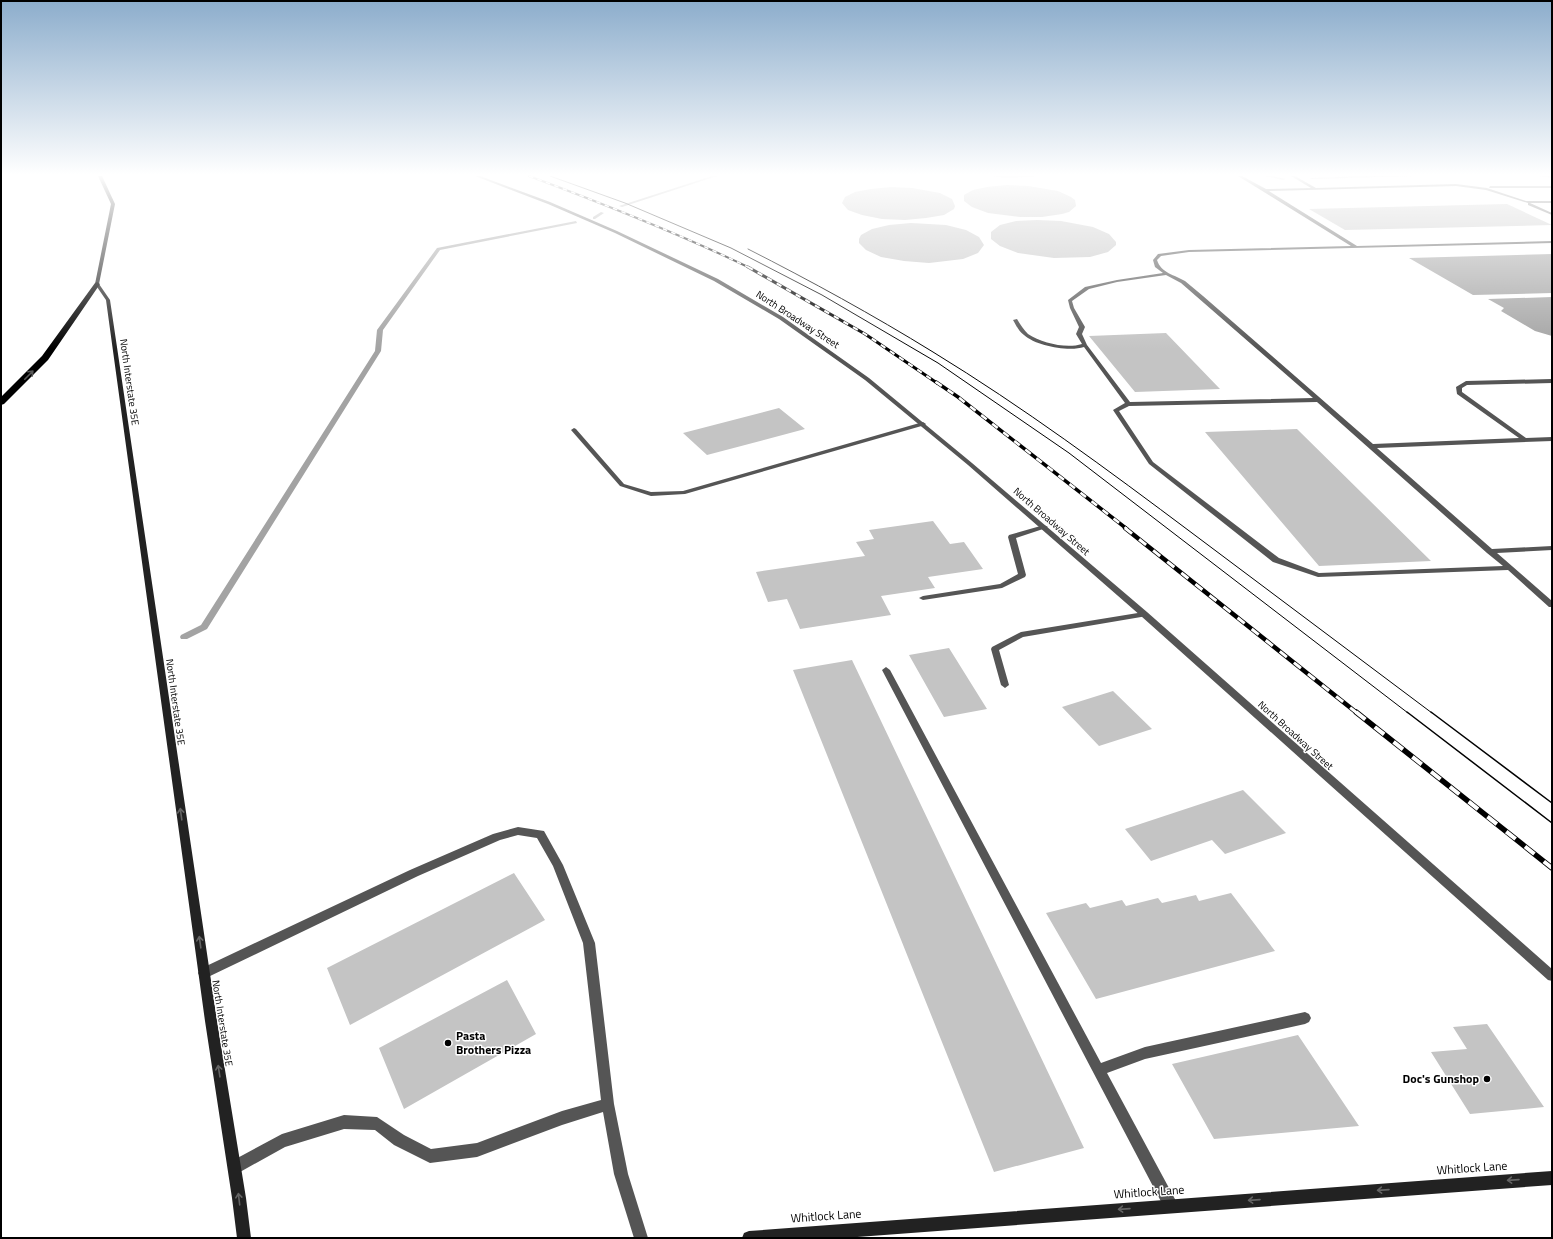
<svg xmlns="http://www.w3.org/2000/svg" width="1553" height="1239" font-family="'Titillium Web',sans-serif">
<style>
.water{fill:#a3a3a3}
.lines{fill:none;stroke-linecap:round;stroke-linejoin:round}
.stream{fill:#a3a3a3;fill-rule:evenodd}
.building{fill:#c4c4c4}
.service{fill:#555;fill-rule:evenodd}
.tertiary{fill:#555;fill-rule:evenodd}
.secondary{fill:#222;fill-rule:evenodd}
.motorway{fill:#000;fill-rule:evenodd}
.tram-far1{stroke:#000;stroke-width:1}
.tram{stroke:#000;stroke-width:1.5}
.rail-far4-casing{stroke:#000;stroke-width:2}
.rail-far3-casing{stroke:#000;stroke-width:3}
.rail-far2-casing{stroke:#000;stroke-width:3.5}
.rail-far1-casing{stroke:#000;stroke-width:4.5}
.rail-casing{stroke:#000;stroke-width:5.5}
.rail-far4{stroke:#fff;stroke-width:1.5;stroke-dasharray:4.5;stroke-linecap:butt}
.rail-far3{stroke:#fff;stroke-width:2;stroke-dasharray:5.5;stroke-linecap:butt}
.rail-far2{stroke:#fff;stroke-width:2.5;stroke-dasharray:7;stroke-linecap:butt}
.rail-far1{stroke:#fff;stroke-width:3;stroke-dasharray:9;stroke-linecap:butt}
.rail{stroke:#fff;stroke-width:4;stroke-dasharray:12;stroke-linecap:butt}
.oneway{stroke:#595959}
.oneway2{stroke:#646464}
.poi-dot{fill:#000;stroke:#fff;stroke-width:1.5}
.labels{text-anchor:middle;stroke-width:3;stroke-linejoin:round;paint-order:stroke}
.street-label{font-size:10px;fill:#000;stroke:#fff}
.near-poi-label{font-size:12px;font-weight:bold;fill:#000;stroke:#fff;text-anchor:start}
.near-street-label{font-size:12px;fill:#000;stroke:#fff}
</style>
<rect width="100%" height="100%" fill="#fff"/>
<path class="water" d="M1552,254V293L1473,295L1409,258Z
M1552,297V336L1535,331L1501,311L1504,308L1488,299Z"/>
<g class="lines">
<path class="stream" d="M712,176H717L622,207L619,206Z
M1265,176H1272L1285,179L1283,180Z
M1363,176H1415L1312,179L1310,178Z
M1539,176H1552V178Z
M601,212L604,213L595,219H593V217Z
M576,221L577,223L440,250L383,330L381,351L207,629L187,639H181L180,637L181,635L201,625L375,351L377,330L437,248Z"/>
</g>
<path class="building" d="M993,176H1034V177L1004,178Z
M1007,185L1028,186L1058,191L1071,197L1075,200L1076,206L1069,212L1062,214L1042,217H1020L988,213L972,207L964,201V195L973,190L987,187Z
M891,187L912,188L940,193L952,199L955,206L954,209L944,215L926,218L905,220L882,219L862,215L848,210L842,203L845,197L855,192L871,189Z
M1507,204L1552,225L1345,230L1309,209Z
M1037,220L1061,221L1093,227L1109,234L1116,242V245L1108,252L1090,257L1054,258L1018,253L1000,246L991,239V232L1000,225L1016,221Z
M911,223L946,225L966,230L979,237L984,245L978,253L963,259L929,263L904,261L881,257L866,250L859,243V239L861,235L872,229L889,225Z
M1166,333L1220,389L1135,392L1089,336Z
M779,408L805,429L707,455L683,433Z
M1297,429L1431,561L1319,566L1205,432Z
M933,521L950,544L964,542L983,569L928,577L935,588L881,596L891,615L800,629L787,599L768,602L756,572L865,556L856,542L874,539L869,530Z
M949,648L987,709L944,717L909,655Z
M852,660L1084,1148L994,1172L793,670Z
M1113,691L1152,729L1099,746L1062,707Z
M1243,790L1286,833L1225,854L1212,840L1151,861L1125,829Z
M514,873L545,920L350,1025L327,968Z
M1231,893L1275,951L1096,999L1046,913L1086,903L1090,908L1122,900L1126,906L1158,898L1162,903L1196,895L1199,901Z
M507,980L536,1034L404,1109L379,1048Z
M1487,1024L1544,1107L1470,1114L1431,1052L1467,1049L1453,1027Z
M1298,1035L1359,1126L1214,1139L1172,1064Z"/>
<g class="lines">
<path class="service" d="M1238,176H1242L1266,189L1311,188L1291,176H1295L1316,188L1456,184L1487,188L1526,201H1552V203H1530L1552,213V215L1528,205V203L1486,190L1456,186L1269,191L1357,246L1552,241V243L1189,252L1161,256L1157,260C1161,273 1175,275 1185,281C1191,286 1197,291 1203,296L1373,444L1519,438L1457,394L1456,387L1466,381L1552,379V383L1467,385L1462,388V392L1526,438L1552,437V441L1377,448L1492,549L1552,546V550L1497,553L1552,601V607H1549L1508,570L1318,577L1273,562L1149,464L1113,410L1125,403L1084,347C1069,352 1036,346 1024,335C1019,332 1016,325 1013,320L1017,319C1020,324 1024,330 1028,334C1042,343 1066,349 1082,344L1076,334L1079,327L1070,308L1068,300L1085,287L1117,280L1163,273L1155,267L1153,260L1158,254L1189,250L1351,246ZM1166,275L1181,283L1313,398L1130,402L1087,345L1082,334L1085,327L1074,308L1072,301L1089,289L1117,282ZM1317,402L1487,553L1503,566L1319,573L1279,558L1153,462L1119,411L1129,406Z
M1490,186H1552V188H1489Z
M923,422L926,424L925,425L685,494L651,496L620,486L571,430L574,428L576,429L624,484L651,492L683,491Z
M1044,525L1048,527L1046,528L1016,538L1026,575L1025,577L1002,588L923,600L919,598L923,596L1000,584L1018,574L1008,537L1009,535Z
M1144,612L1148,614L1147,616L1023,637L999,650L1009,685L1005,688L1001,685L991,649L992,647L1021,632Z
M886,667L890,670L1101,1063L1145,1047L1305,1012L1309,1014L1311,1018L1309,1022L1305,1024L1145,1059L1107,1073L1176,1201L1178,1206L1176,1211L1171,1213L1166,1211L882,670Z
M518,827L544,831L563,865L595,943L614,1104L628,1174L648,1238H634L614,1174L603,1112L562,1125L477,1157L430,1163L394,1145L375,1130L344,1129L285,1147L240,1172L235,1174L230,1172L228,1167L230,1162L282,1134L344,1115L377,1117L404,1135L431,1149L477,1143L562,1111L601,1100L583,943L553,866L537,838L518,835L500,840L418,876L208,977L204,978L200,977L198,973L200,969L410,870L493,834Z"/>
<path class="tertiary" d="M475,176H480L550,202L617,231L718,279L783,317L869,378L972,463L1147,612L1552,969V981L1548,980L1141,616L968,465L865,380L779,319L714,281L615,233L548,204Z"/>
<path class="secondary" d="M98,176H102L115,204L99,284L110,300L217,1021L246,1198L251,1238H237L232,1198L205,1021L106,300L95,284L111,204Z
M1552,1171V1185L844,1238H742L744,1233L749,1231Z"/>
<path class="motorway" d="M97,282L100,284L48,360L4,404L1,405V397L42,356L95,283Z"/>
<path class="tram-far1" d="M550,176L625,203L731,248L822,295L938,363L1069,453L1408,713
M748,249C811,281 873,315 933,352C1023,407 1108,470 1192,533C1272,593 1352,653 1432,713"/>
<path class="tram" d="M1407,712L1552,823
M1431,712L1552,803"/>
<g class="rail-far4-casing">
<path id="rail-far4" d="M529,176C604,204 678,233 750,268"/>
</g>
<g class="rail-far3-casing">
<path id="rail-far3" d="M748,267L865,334L937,383"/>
</g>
<g class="rail-far2-casing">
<path id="rail-far2" d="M936,382L958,397L1127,529"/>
</g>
<g class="rail-far1-casing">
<path id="rail-far1" d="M1125,528L1357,713"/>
</g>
<g class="rail-casing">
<path id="rail" d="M1356,712L1552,868"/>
</g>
<use href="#rail-far4" class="rail-far4"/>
<use href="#rail-far3" class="rail-far3"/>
<use href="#rail-far2" class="rail-far2"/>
<use href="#rail-far1" class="rail-far1"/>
<use href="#rail" class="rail"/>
</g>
<defs><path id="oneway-shaft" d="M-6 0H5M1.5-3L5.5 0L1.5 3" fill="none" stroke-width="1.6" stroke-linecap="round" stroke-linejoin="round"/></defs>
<use class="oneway" href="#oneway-shaft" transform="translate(29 375) rotate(-45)"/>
<g class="oneway2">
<use href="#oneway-shaft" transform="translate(181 814) rotate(-98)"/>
<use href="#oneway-shaft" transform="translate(200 942) rotate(-98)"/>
<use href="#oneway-shaft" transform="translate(219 1071) rotate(-99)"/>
<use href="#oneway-shaft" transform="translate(1513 1180) rotate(176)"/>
<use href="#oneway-shaft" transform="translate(1383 1190) rotate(176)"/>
<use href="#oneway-shaft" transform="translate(239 1199) rotate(-97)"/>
<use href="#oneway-shaft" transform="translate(1254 1200) rotate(176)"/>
<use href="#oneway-shaft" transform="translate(1124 1209) rotate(176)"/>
</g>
<linearGradient id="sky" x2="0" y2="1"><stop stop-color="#8cadcc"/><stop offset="0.5" stop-color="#fff"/><stop offset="1" stop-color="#fff" stop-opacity="0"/></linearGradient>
<rect width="1553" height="349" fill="url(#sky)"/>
<g class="poi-dot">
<circle cx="448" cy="1043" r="4"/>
<circle cx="1487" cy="1079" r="4"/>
</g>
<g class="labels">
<g class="street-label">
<text transform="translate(798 319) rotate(33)" y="4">North Broadway Street</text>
<text transform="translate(130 382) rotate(82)" y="4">North Interstate 35E</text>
<text transform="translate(1052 521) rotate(41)" y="4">North Broadway Street</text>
<text transform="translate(176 702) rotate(82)" y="4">North Interstate 35E</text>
<text transform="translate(1296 735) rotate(42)" y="4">North Broadway Street</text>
<text transform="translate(223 1023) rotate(81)" y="4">North Interstate 35E</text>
</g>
<g class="near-poi-label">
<text x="456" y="1040">Pasta<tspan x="456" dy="14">Brothers Pizza</tspan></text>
<text x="1479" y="1083" text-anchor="end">Doc's Gunshop</text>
</g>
<g class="near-street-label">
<text transform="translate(1472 1168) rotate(-4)" y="4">Whitlock Lane</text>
<text transform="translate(1149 1192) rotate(-4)" y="4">Whitlock Lane</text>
<text transform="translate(826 1216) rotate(-4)" y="4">Whitlock Lane</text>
</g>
</g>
<rect width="1553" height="1239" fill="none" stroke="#000000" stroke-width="4"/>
</svg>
